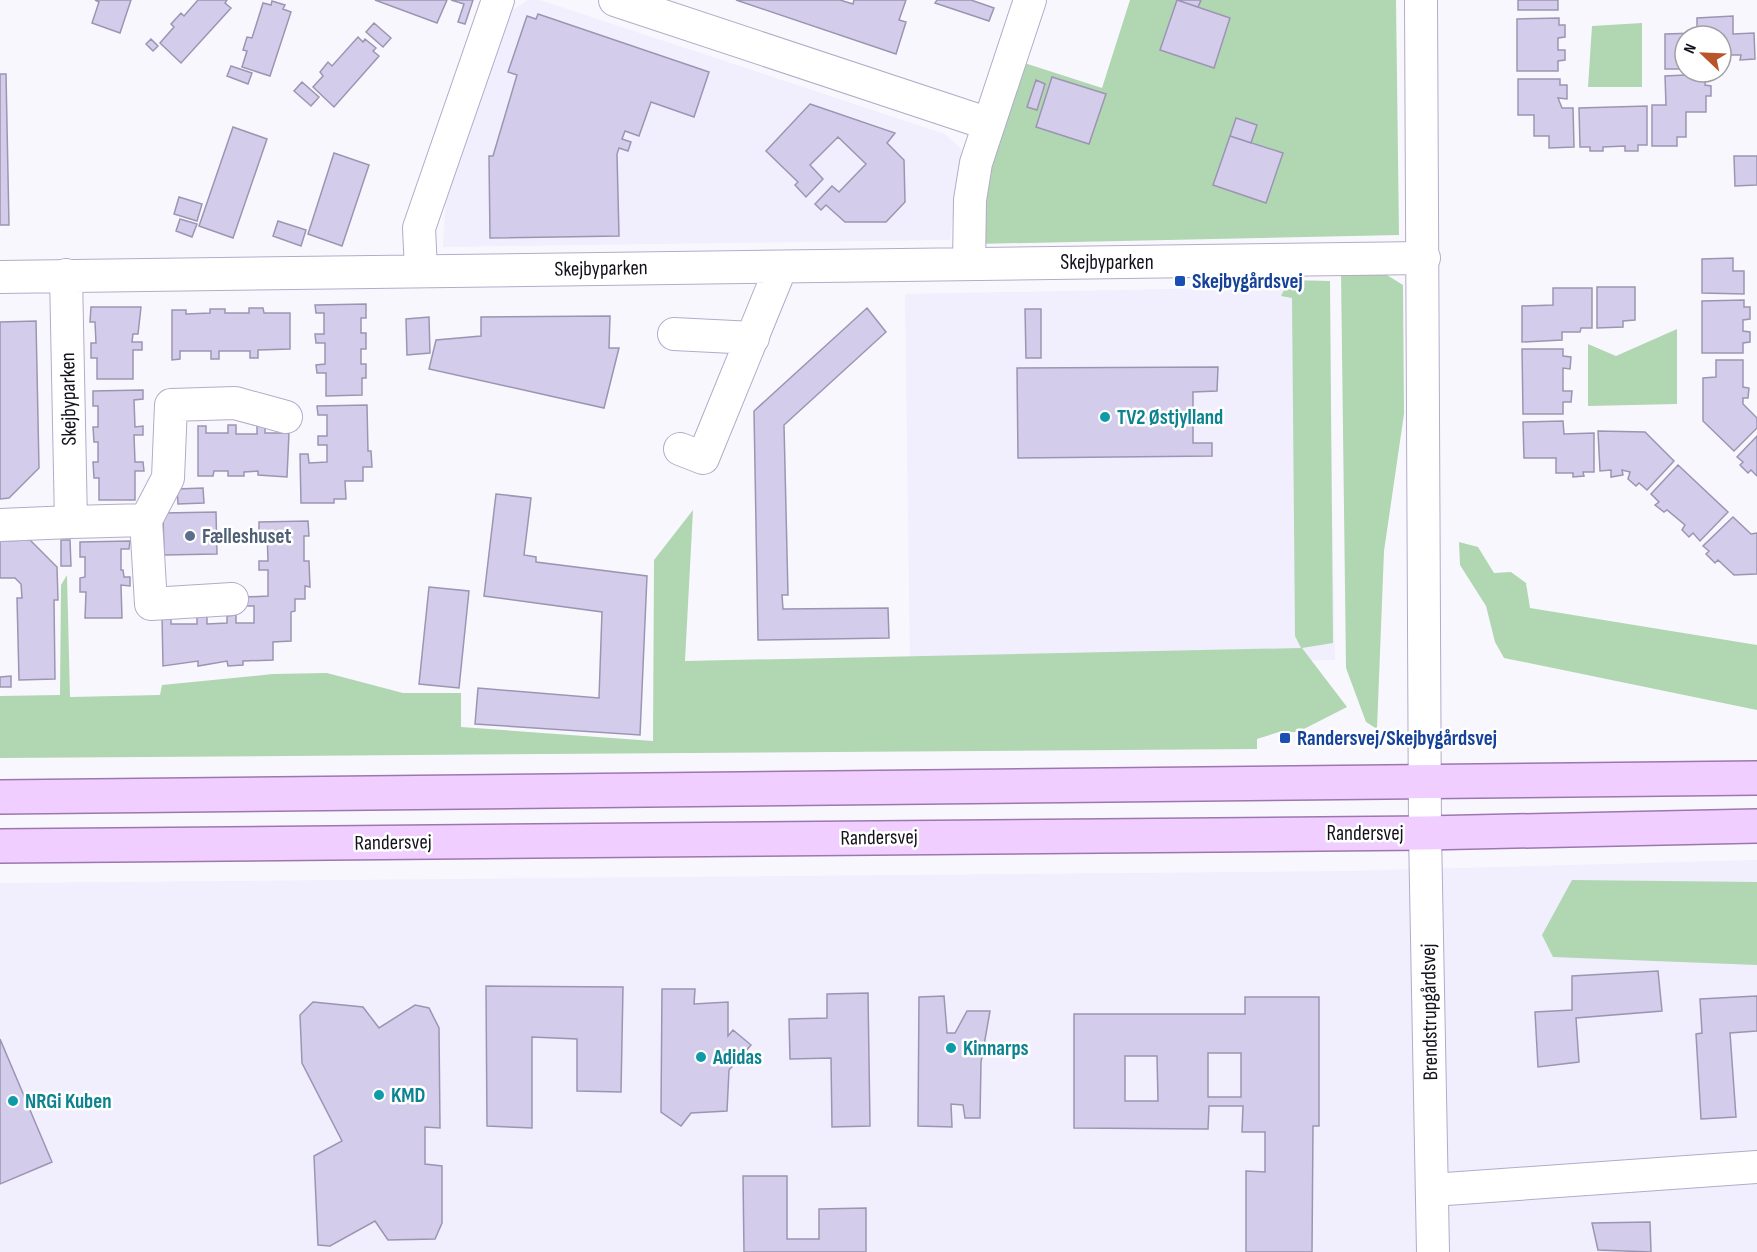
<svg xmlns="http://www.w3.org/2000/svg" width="1757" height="1252" font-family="'Sofia Sans Condensed',sans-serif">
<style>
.built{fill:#f1eefe}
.green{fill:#b1d6b2}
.building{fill:#d4cceb;stroke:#9c95b2;stroke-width:1.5;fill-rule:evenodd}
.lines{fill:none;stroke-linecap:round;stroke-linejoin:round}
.minor-casing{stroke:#b3abc9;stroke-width:34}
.major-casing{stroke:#9c77af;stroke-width:36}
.minor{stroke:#fff;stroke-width:32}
.major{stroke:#f0ceff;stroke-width:33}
.transit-dot{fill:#1a4fb4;stroke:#fff;stroke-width:2}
.culture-dot{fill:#0f9aa8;stroke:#fff;stroke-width:2}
.service-dot{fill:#5c6f8a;stroke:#fff;stroke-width:2}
.labels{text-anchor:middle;stroke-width:5;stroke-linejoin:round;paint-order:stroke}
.street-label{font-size:21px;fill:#14111b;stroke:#fff}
.transit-label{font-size:21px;font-weight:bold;fill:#164399;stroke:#fff;text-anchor:start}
.culture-label{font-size:21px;font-weight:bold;fill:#0d838f;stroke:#fff;text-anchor:start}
.service-label{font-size:21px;font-weight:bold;fill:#4e5e75;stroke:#fff;text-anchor:start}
</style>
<rect width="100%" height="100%" fill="#f9f7fe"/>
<path class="built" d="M528,0H540L945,134L962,150L950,240L443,247L446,194L508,13Z
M1328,286L1335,660L910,667L905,294Z
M1757,860V1252H0V883L1349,871Z"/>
<path class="green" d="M1130,0H1396L1399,235L976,244V205L1015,60L1102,88Z
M1642,23V87H1588L1592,26Z
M1341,272H1382L1403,285L1404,414L1384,551L1377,729L1366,722L1346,668Z
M1289,280L1330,281L1333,643L1302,648L1347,707L1298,732H1279L1257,739V749L0,758V696L60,695L61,585L67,575L70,697L160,695L162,685L273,674L327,673L403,693H461V727L653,741L654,560L693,510L685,661L1301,648L1295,636L1292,298L1281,296Z
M1677,329V404L1588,406V344L1616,356Z
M1459,542L1478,547L1494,573L1511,572L1526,583L1530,608L1757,645V710L1504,658L1495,642L1486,606L1460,565Z
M1572,880L1757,882V965L1553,957L1542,935Z"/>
<path class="building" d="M131,0L120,33L92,23L99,2L95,0Z
M198,0H227L225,3L231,8L181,63L160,43L174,27L171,24L181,13L184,16Z
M375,0H447L437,23Z
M451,0H473L465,24L458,22L464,4Z
M736,0H840L853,4L854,0H906L899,20L906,22L896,54Z
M937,0H971L994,8L989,21L935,3Z
M1177,0L1230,18L1214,68L1160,50Z
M1177,0H1201L1198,7Z
M1518,0H1558V10H1518Z
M272,1L285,5L283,9L291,12L270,76L242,67L247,51L243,50L247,37L252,38L263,3L271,5Z
M538,14L709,72L694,117L651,102L639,136L625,131L622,139L631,142L628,151L619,148L617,154L619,236L490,238L489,156H493L517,75L508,72L527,16L536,19Z
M1733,16V34L1754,33L1755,59L1740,60L1741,55H1726V60H1721V36H1685V69H1665V34L1697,33V18Z
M1559,18V25H1565V37L1558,38V50H1565V60L1558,61V71H1517V19Z
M374,23L391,38L383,47L366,32Z
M358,37L363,42L365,39L376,48L373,51L379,56L334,107L313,87L323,76L320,72L328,62L332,66Z
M151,39L158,46L153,51L146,44Z
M231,66L252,73L248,84L227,76Z
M0,74H6L9,225H0Z
M1706,74L1705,85L1711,86V96H1706V112H1686V137H1677V146H1652V105H1666L1665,76Z
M1052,77L1106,94L1089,144L1036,127Z
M1518,79H1560V85H1567V99L1558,98L1562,108H1573L1574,147L1549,148V136H1534V115H1518Z
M1036,80L1045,84L1037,110L1027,107Z
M302,82L319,97L311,106L294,91Z
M810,104L895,133L887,143L904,160L905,202L886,222H845L826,205L821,210L815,204L832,186L839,192L866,164L838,137L810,165L823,179L806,197L795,185L798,182L766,151Z
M1647,106V145H1638V151H1625V146L1603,147V151H1590V147H1580L1579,108Z
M1236,118L1257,125L1251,143L1230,136Z
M233,127L267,139L233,238L199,226Z
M1230,136L1283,153L1266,203L1213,185Z
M334,153L369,165L342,246L308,234Z
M1734,156H1757V185L1735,186Z
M179,197L202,204L197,221L174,214Z
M180,219L197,224L192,237L176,231Z
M278,221L306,230L301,246L273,236Z
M1733,258V271H1744V294L1702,293V259Z
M1597,287H1635V320L1623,321V327L1597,328Z
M1553,288H1592V328H1581L1580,332H1562V340L1522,342V306L1553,305Z
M1744,300V307H1750V319L1743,320V331L1750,332V342L1743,343V353H1702V301Z
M366,304V318H361V333H366V349H361V364H366V378H362V395L326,396V373H317L316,365L325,364V343H316L315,334H324V313H316L315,305Z
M91,307H141L138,334H133L132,342H142V350H133V379H97V358H91V343H96L95,322H90Z
M249,308H263L264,313H290V349L258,350V358H250V351H219V359H211V351H180V359L172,360V310H186V314L210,313V309H225V313H249Z
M867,308L886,332L784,425L788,595H782L783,609L888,608L889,638L758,640L754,411Z
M1025,309H1041V358H1026Z
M610,316L609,348H619L604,408L429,369L436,340L481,336V317Z
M429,317L430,353L407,355L406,319Z
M36,321L39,468L9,498L0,499V322Z
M1522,349H1563V356L1571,357L1570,369L1563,368V391H1572L1571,402H1563V414H1523Z
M1716,360H1743V387L1749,388L1748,398H1743V404L1757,418V428L1734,451L1703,421V378L1716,377Z
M1218,367L1217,391L1193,392V443H1212V456L1018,458L1017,368Z
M143,390V399L134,400L135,427L143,426V435H134L135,462H143L144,471H135V500H99V478H94L93,462H98V442H94L93,427H98V406H93V391Z
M367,405L368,451H371L372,467H363V481H345L346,499H334V503H301L300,454H308L309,463L327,462V445H318V436H327V415H318L317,406Z
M1563,421L1564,434L1594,433V472H1583L1584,476L1573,477V473H1556V458H1524L1523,422Z
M228,425H236V434H257V426H265V433H289L287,477L258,475V471L244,472V476H228V471H214L213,476H198V426H206V433H228Z
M1598,431L1645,432L1674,461L1647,490L1639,483L1636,486L1628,479L1630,472L1622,470L1623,475L1611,477V470L1600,471Z
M1757,436V476L1751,470L1748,473L1740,465L1743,462L1737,457Z
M1678,465L1728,512L1700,541L1693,533L1689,537L1682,530L1685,525L1667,510L1664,512L1655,505L1659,502L1651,494Z
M203,488L204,503L178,504L177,489Z
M496,494L531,498L524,555L536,557V562L647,576L640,735L475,724L478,688L599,698L602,612L484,596Z
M216,512L217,554L164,555L163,513Z
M1733,517L1751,534L1757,533V574L1734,575L1718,560L1715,563L1706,554L1709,551L1703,546Z
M308,521L309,536H304V561H309L310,587L305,586V599H295V611L291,612V641L273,642V660L243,661V665L228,666L227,661L198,666V661L163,666L162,616H171V624H197V616H207V624L227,623V616L236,615V623H254V606H246V597L268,596V570H259V561H268L267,531H259V522Z
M30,540L57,567L58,600H54L55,679L19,680L17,598H22L21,584L15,578H0V541Z
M61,540H70L71,566H61Z
M130,541L129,549H121V570H123L124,577H130V586L121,585L122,618H85L86,592H80V578L85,577V557H80V542Z
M429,587L469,591L459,688L419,684Z
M11,676V687H0V677Z
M1658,971L1662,1011L1576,1018L1579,1062L1538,1067L1535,1012L1572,1010V976Z
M486,986L623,987L621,1092L577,1091V1039L532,1037V1128L487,1126Z
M662,989H695L694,1004L728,1002V1036L733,1030L751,1045L729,1070L727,1111L691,1113L681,1126L661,1112Z
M868,993L870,1126L832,1127L831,1058L790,1059L789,1019L827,1018V994Z
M944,996L947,1033H955L967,1011H990L981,1062L980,1118H965L963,1105L951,1104L952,1127L918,1126L919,997Z
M1757,996V1031L1730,1033L1736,1117L1701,1119L1696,1034L1702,1033L1700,999Z
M1245,997H1319V1126H1313L1312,1252H1246V1171L1265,1172V1132H1242L1243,1106H1209L1208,1129L1074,1128V1014H1245ZM1208,1053H1241V1097H1208ZM1125,1056H1157L1158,1101H1125Z
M313,1002L363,1007L379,1028L415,1005L429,1008L439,1028L440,1128L425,1127V1164L442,1166V1223L435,1239L388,1240L375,1221L330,1246L318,1245L314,1156L342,1141L302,1063L300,1015Z
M0,1039L52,1162L0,1184Z
M743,1176H787V1239H819V1209L866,1208V1252H744Z
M1650,1222L1651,1252L1598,1250L1592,1223Z"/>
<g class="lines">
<g class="minor-casing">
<path id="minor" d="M615,0L989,124
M1421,0L1425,833L1433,1252
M969,263L970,200L976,163L1030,0
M421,270L419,228L498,0
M0,277L1424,258
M674,334L753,338
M680,449L703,458L781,267
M146,520L168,478L171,405L235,403L286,417
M71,522L146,520L151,604L232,599
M0,525L71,522L66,275
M1432,1190L1757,1167"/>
</g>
<g class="major-casing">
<path id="major" d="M0,797L1757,778
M0,846L1425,833L1757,826"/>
</g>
<use href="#minor" class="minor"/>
<use href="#major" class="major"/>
</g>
<g class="transit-dot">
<rect x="1174" y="275" width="12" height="12" rx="3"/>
<rect x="1279" y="732" width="12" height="12" rx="3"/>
</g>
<g class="culture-dot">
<circle cx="1105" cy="417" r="6"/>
<circle cx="951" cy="1048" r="6"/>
<circle cx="701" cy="1057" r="6"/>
<circle cx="379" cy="1095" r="6"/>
<circle cx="13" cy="1101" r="6"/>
</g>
<circle class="service-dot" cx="190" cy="536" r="6"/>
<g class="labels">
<g class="street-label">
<text x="1107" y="269">Skejbyparken</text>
<text transform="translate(601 268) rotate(-1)" y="7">Skejbyparken</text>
<text transform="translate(68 399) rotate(-91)" y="7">Skejbyparken</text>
<text x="1365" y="840">Randersvej</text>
<text transform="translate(879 837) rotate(-1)" y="7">Randersvej</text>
<text transform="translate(393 842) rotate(-1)" y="7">Randersvej</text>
<text transform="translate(1429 1012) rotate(-91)" y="7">Brendstrupgårdsvej</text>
</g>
<g class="transit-label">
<text x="1192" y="288">Skejbygårdsvej</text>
<text x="1297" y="745">Randersvej/Skejbygårdsvej</text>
</g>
<g class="culture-label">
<text x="1117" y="424">TV2 Østjylland</text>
<text x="963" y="1055">Kinnarps</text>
<text x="713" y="1064">Adidas</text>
<text x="391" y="1102">KMD</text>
<text x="25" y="1108">NRGi Kuben</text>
</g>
<g class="service-label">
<text x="202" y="543">Fælleshuset</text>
</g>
</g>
<g transform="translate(1703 54) rotate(293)"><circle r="28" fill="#ffffff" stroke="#a1a0a4" stroke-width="1.5"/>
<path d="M0-4.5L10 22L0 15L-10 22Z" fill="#ba5429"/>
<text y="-9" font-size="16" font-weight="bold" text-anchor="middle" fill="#14111b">N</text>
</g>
</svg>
